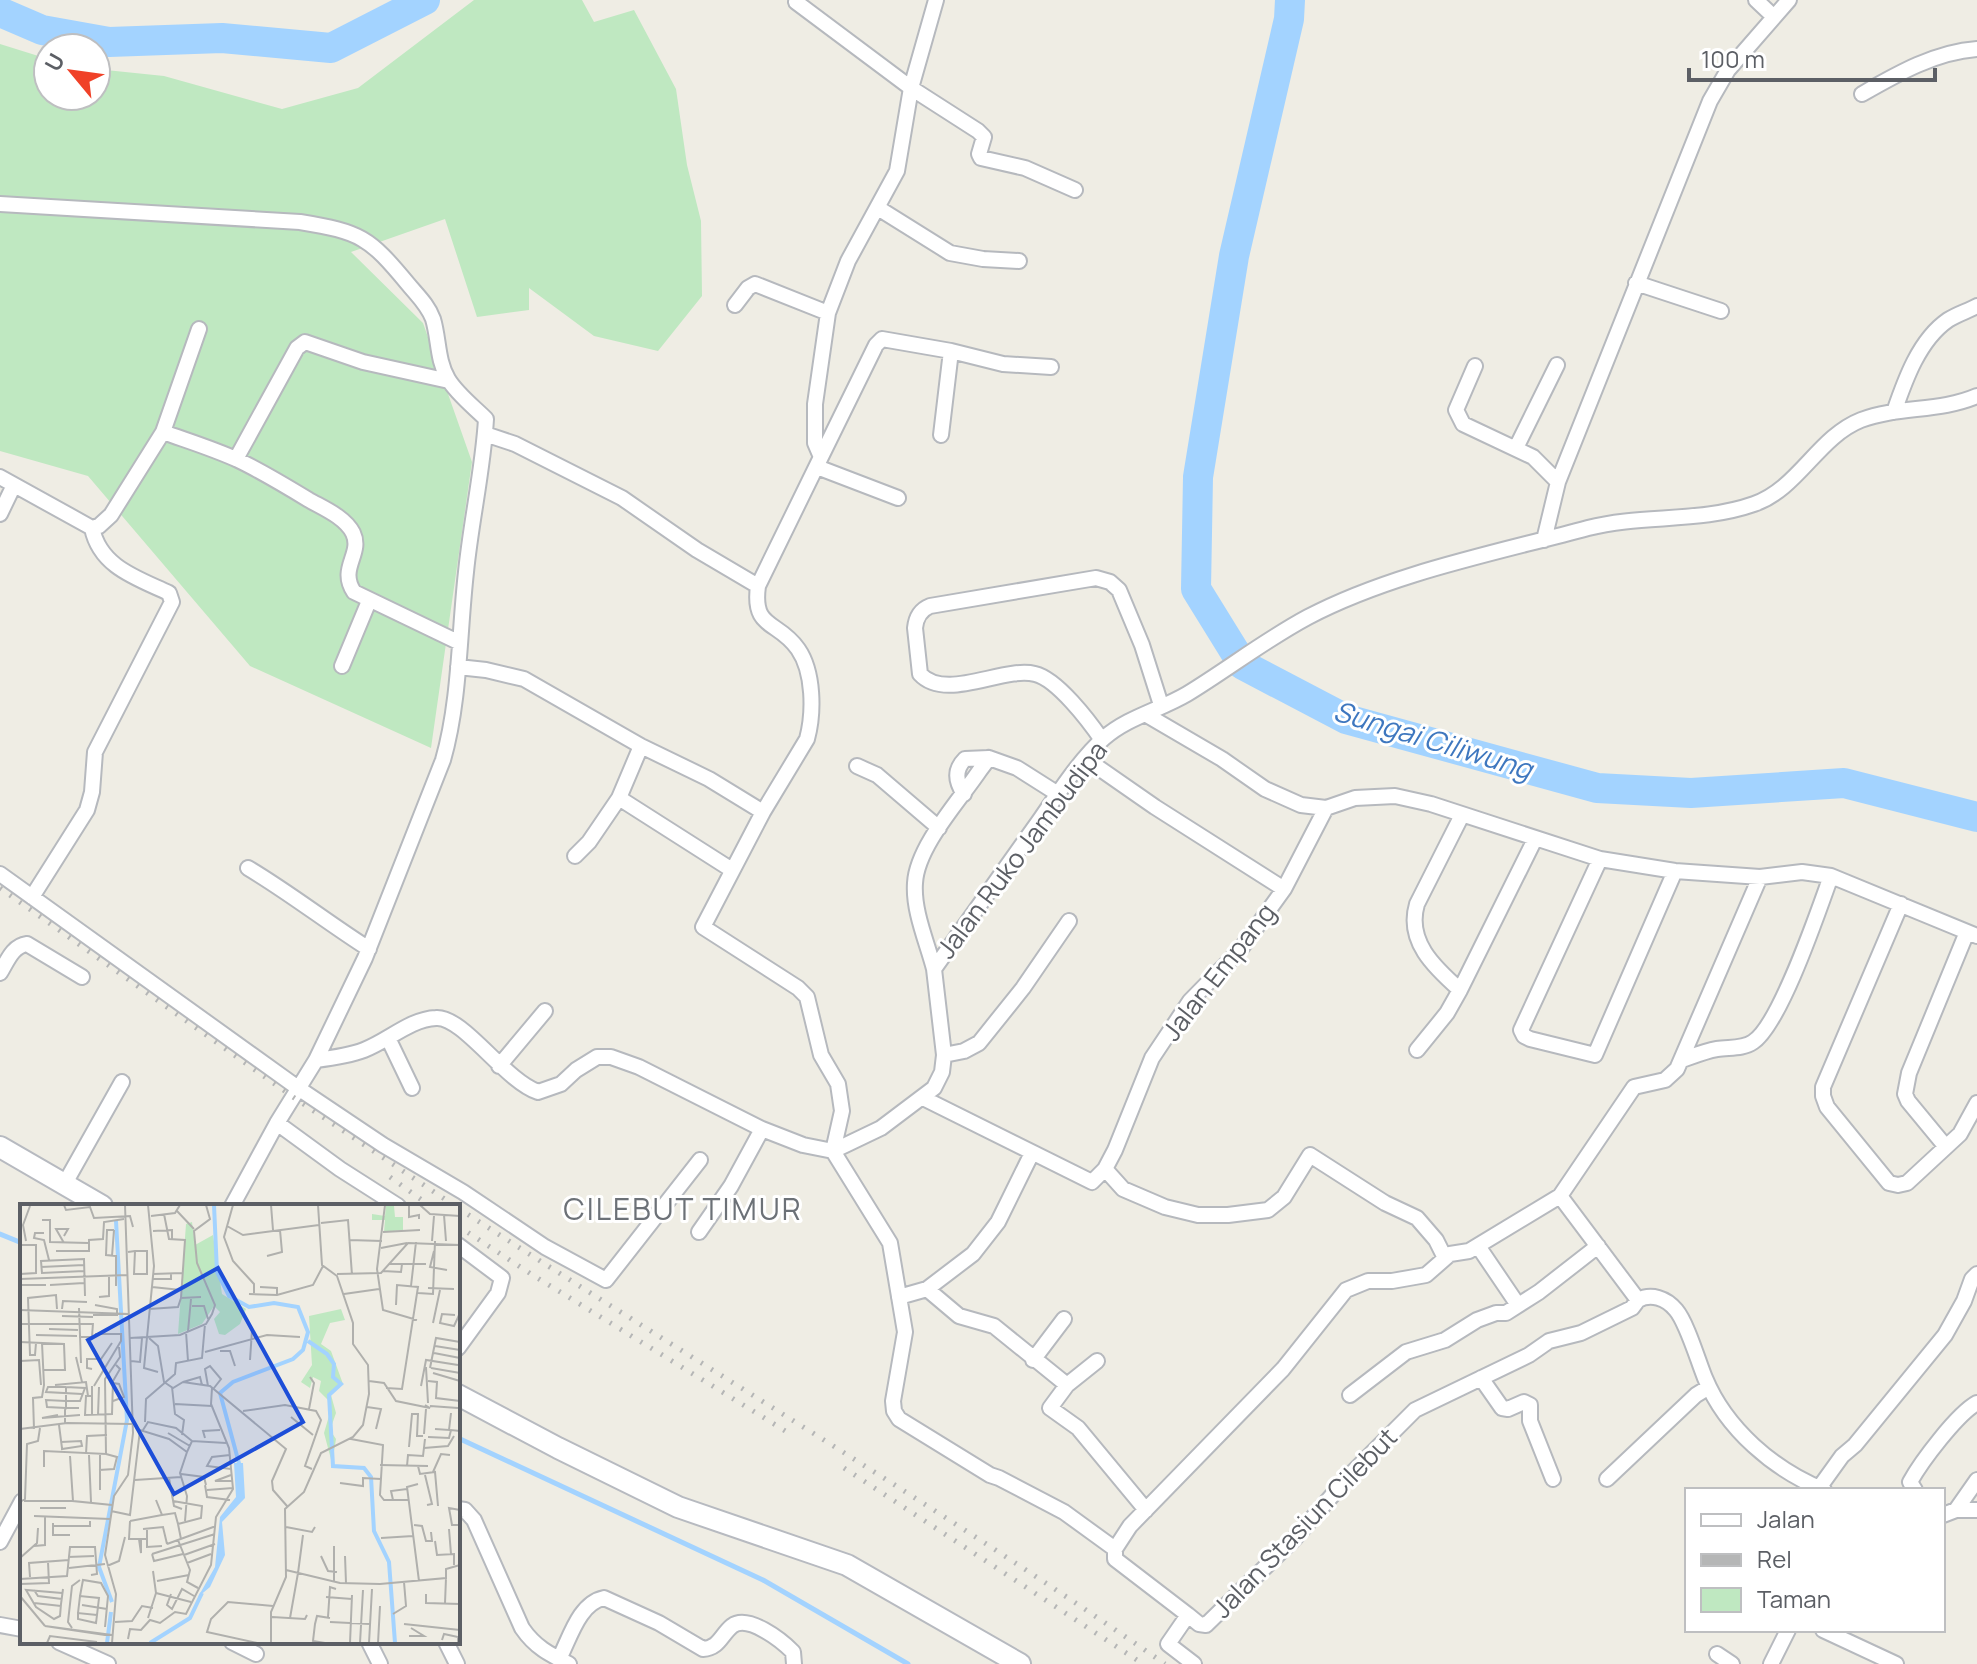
<svg xmlns="http://www.w3.org/2000/svg" width="1977" height="1664" font-family="Manrope,sans-serif">
<style>
.green{fill:#bfe8c1}
.lines{fill:none;stroke-linecap:round;stroke-linejoin:round}
.stream{stroke:#a3d3ff;stroke-width:5}
.river{stroke:#a3d3ff;stroke-width:30}
.street-casing{stroke:#b6b9be;stroke-width:18}
.secondary-casing{stroke:#b7bac0;stroke-width:24}
.street{stroke:#fff;stroke-width:14}
.secondary{stroke:#fff;stroke-width:20}
.rail{stroke:#b5b6b6;stroke-width:5;stroke-dasharray:2 10;stroke-linecap:butt}
.labels{text-anchor:middle;stroke-width:6;stroke-linejoin:round;paint-order:stroke}
.street-label{font-size:26px;fill:#5c5f65;stroke:#fff}
.water-label{font-size:28px;font-style:italic;fill:#3e77bf;stroke:#fff}
.quarter-label{font-size:30px;letter-spacing:2px;fill:#6c7177;stroke:#fff}
.inset-river{fill:none;stroke:#a3d3ff;stroke-width:4}
.inset-road{fill:none;stroke:#b0b0ad;stroke-width:2}
.view{fill:#1d4ed8;fill-opacity:0.15;stroke:#1d4ed8;stroke-width:4}
.inset-edge{fill:none;stroke:#5c5f65;stroke-width:4}
</style>
<rect width="100%" height="100%" fill="#efede4"/>
<path class="green" d="M474,0H582L594,22L634,10L676,89L687,165L701,221L702,296L658,351L594,336L529,288V310L477,317L445,219L351,252L423,323L472,462L431,748L250,666L88,476L0,451V44L48,59V96H96V69L164,76L282,109L358,88Z"/>
<g class="lines">
<path class="stream" d="M0,1234L22,1243
M458,1438L763,1580L908,1664"/>
<path class="river" d="M1290,0L1289,19L1234,256L1198,477L1196,589L1243,665L1346,719L1597,788L1691,793L1844,783L1977,817
M0,12L42,30L109,42L222,38L331,48L425,0"/>
<g class="street-casing">
<path id="street" d="M936,0L911,88L897,171L848,261L828,313L815,404V443L821,457L758,586C752,630 778,620 798,649C814,672 814,713 807,739L763,812L703,927L798,988L807,997L821,1055L838,1084L842,1111L833,1151L890,1243L905,1332L893,1401L894,1411L899,1419L990,1475L999,1478L1064,1512L1115,1549
M1756,0L1774,17
M796,2L911,88L978,131L984,137L979,154L981,158L1025,168L1075,190
M1862,94C1897,74 1935,52 1977,49
M0,204L300,222C361,232 369,237 408,284C417,295 428,305 433,319C439,339 437,360 448,379C457,394 474,407 486,419C483,470 471,521 466,572C459,634 460,701 443,760L365,958L316,1060L277,1123L232,1206
M878,208L950,253L983,259L1019,261
M1636,283L1721,311
M735,305L748,288L755,284L828,313
M1475,366L1456,410L1463,424L1533,457L1558,482
M1894,412C1905,380 1919,340 1948,320C1957,314 1968,311 1977,306
M163,432C188,441 214,449 238,460C263,472 286,486 309,500C323,508 345,517 353,533C363,554 338,568 354,592L458,642
M485,434L515,444L622,498L697,550L758,586
M941,435L951,351
M1516,448L1557,365
M821,457L876,345L882,339L951,351L1003,364L1051,367
M236,459L297,348L305,342L363,362L449,381
M817,467L898,498
M0,477L92,528L99,526L111,515L163,432L199,329
M0,514L14,485
M1544,540L1558,482L1710,101L1728,70L1789,0
M342,666L369,601
M458,667L486,670L524,679L641,746L709,779L763,812
M1145,714L1222,759L1265,789L1301,805L1326,808L1355,798L1395,796L1431,804L1600,859L1675,871L1760,877L1802,872L1831,876L1977,936
M1102,740C1089,721 1057,679 1035,674C1003,666 946,702 920,674L915,628C916,618 920,610 930,606L1096,578L1110,582L1119,590L1142,645L1161,705
M1086,759L1155,807L1284,889
M857,766L877,775L939,828
M964,794C956,782 954,770 965,759L989,758
M619,798L732,870
M575,856L589,842L619,798L641,746
M1600,859L1521,1030L1524,1036L1530,1039L1595,1055L1675,871
M248,868C290,893 328,923 369,949
M0,874L298,1088L383,1145L463,1192L545,1247L606,1280L700,1160
M32,897L87,810L92,792L95,752L172,602L169,593C137,578 100,567 92,528
M1901,904L1823,1087V1096L1827,1107L1889,1183L1898,1185L1907,1183L1960,1134L1977,1103
M934,969C927,942 913,911 915,883C917,846 960,800 980,770L989,758L1017,768L1058,794
M0,973C7,962 12,946 27,944L82,977
M1460,990C1434,967 1406,941 1417,904L1462,815
M388,1038L412,1088
M1417,1050L1447,1013L1460,990L1535,839
M944,1055L964,1051L979,1043L1023,988L1069,921
M316,1060C332,1058 348,1056 364,1050C388,1041 410,1019 436,1018C463,1016 504,1080 538,1092L561,1084L576,1070L597,1057H611L639,1067L762,1129L803,1145L833,1151L881,1128L934,1088L942,1072L944,1055L934,969C969,920 1004,871 1039,821C1057,795 1080,759 1104,738C1128,717 1160,710 1187,694C1228,669 1265,640 1308,617C1392,573 1496,553 1588,528C1642,514 1700,523 1754,504C1798,489 1818,437 1861,420C1898,406 1940,412 1977,396
M1682,1060C1693,1056 1705,1051 1717,1049C1729,1047 1743,1049 1753,1042C1780,1025 1819,909 1831,876
M499,1066L545,1011
M923,1098L1092,1182L1105,1169L1115,1150L1152,1058L1190,1001L1240,950L1284,889L1326,808
M277,1123L340,1169L398,1206
M1946,1147L1908,1101L1905,1094L1909,1073L1967,932
M1105,1169L1123,1189L1165,1207L1198,1215H1228L1268,1210L1284,1197L1310,1155L1385,1203L1417,1218L1436,1240L1445,1258
M64,1185L122,1082
M699,1232L731,1186L762,1129
M458,1245L502,1278L498,1293L458,1348
M1478,1246L1518,1305
M927,1289L973,1254L998,1222L1032,1153
M899,1297L927,1289L959,1316L994,1326L1067,1385
M1638,1300C1651,1293 1666,1298 1676,1310C1687,1323 1698,1361 1705,1378C1726,1429 1774,1470 1824,1490
M1033,1360L1064,1319
M1097,1361L1067,1385L1050,1408L1078,1428L1146,1510
M1481,1378L1502,1408L1508,1409L1524,1402L1530,1405V1421L1553,1479
M1350,1395L1406,1352L1445,1340L1477,1320L1496,1313H1506L1539,1292L1598,1246
M1607,1479L1696,1395L1709,1387
M1819,1488L1842,1456L1855,1445L1945,1335L1964,1301L1972,1279L1977,1274
M1915,1490L1910,1482C1921,1462 1957,1414 1977,1403
M458,1509L465,1510L474,1520L522,1628C535,1647 549,1654 569,1664
M1956,1510L1977,1480
M1943,1515L1956,1510H1977
M0,1542L22,1501
M1188,1615L1115,1559V1549L1130,1526L1283,1369L1346,1290L1368,1281H1392L1426,1275L1450,1254L1469,1251L1560,1196
M0,1625L22,1629
M1823,1630L1896,1664
M59,1642L108,1664
M232,1642L256,1654
M369,1642L380,1664
M446,1642L457,1664
M1717,1654L1732,1664
M559,1659C570,1638 579,1603 604,1598L659,1623L703,1649C719,1648 721,1635 732,1626C748,1614 781,1640 793,1652L794,1664
M1194,1664L1168,1644L1188,1615L1199,1624L1206,1625L1295,1538L1350,1475L1415,1410L1529,1355L1549,1341L1581,1333L1632,1308L1638,1300L1560,1196L1634,1087L1665,1080L1677,1069L1760,877
M1771,1664L1788,1630"/>
</g>
<g class="secondary-casing">
<path id="secondary" d="M0,1147L102,1206
M458,1395L558,1448L678,1507L847,1565L1020,1664"/>
</g>
<use href="#street" class="street"/>
<use href="#secondary" class="secondary"/>
<path class="rail" d="M0,888L293,1097L455,1206
M390,1177L430,1206
M458,1208C693,1361 935,1504 1165,1664
M458,1226L531,1274L787,1432
M844,1468L1143,1664"/>
</g>
<g class="labels">
<g class="street-label">
<text transform="translate(1022 850) rotate(-53)" y="9">Jalan Ruko Jambudipa</text>
<text transform="translate(1219 972) rotate(-52)" y="9">Jalan Empang</text>
<text transform="translate(1305 1523) rotate(-46)" y="9">Jalan Stasiun Cilebut</text>
</g>
<g class="water-label">
<text transform="translate(1433 740) rotate(17)" y="10">Sungai Ciliwung</text>
</g>
<g class="quarter-label">
<text x="683" y="1220">CILEBUT TIMUR</text>
</g>
</g>
<g transform="translate(20 1204)">
<rect width="440" height="440" fill="#efede4"/>
<path d="M366,1L374,2L375,13H383V26L364,28L365,16H352V10L365,12ZM172,18L175,41L193,31L202,90L226,105L220,120L205,131L199,130L194,115L200,108L194,102L182,120L158,130L166,20ZM321,105L325,116L310,119L301,140L311,147L323,180L311,191L316,209L310,226L316,235L312,259L304,229L309,212L308,196L299,187L301,177L293,173L290,184L281,178L292,161L289,112Z" fill="#bfe8c1"/>
<path d="M214,259H223L225,294L202,318L205,351L190,383L178,393L195,363L200,313L216,293Z" fill="#a3d3ff"/>
<path class="inset-river" d="M194,1L197,68L209,92L229,103L254,99L278,103L288,128L283,146L273,155L213,178L200,189L220,263M288,137L307,150L314,160L313,173L321,180L309,191L313,262L344,264L351,273L354,327L369,358L375,439M92,398L79,363L107,216L96,17M87,439L91,408M130,439L170,414L182,389"/>
<path class="inset-road" d="M44,1L46,6L70,3L74,14L110,12L113,23M128,1L134,62L124,164L138,168M213,1L204,33L213,57L234,80V89M251,1L253,26M365,1L357,65L363,106L397,116M389,1V13L399,11V15M400,1L410,10L440,12M157,7L174,25M144,10L149,35L165,36L161,94L181,93M424,11L426,37M131,12L155,9L160,1M22,16H30V38L68,39M301,19L328,16L332,71M207,22L223,31L299,21M94,26H87L86,51L96,52V82M133,27L152,26V35M363,28L400,26M24,29H15L14,34L24,36L29,56M44,32L48,25H36L44,39M329,36L362,37M6,37L3,21L10,2M412,37L414,12M0,41H16V69L0,70M361,44L387,39M36,47H69V36L83,35L84,18L104,15M414,47L410,63L427,66M108,48L115,47H127V70H114L115,47M92,52L94,26M247,52L262,48L260,26M369,60H406M21,63L64,61M64,67L22,69L21,57L64,55L65,92M363,67L381,68L382,60M133,70L162,69M317,70L361,69L388,39L440,41M0,75L107,71M132,75H151V69M0,81H26M30,81L64,79M391,82L396,38M132,83L161,86M240,83L257,84V91M408,84L434,85M398,89L413,90L415,37M229,90L257,91L293,81L303,62M324,90L359,85M79,93L89,92V72M172,102H184L188,115M59,104L61,159M42,105L43,97L67,98M129,105L158,103L161,94M0,106L109,110M73,111H97V105L75,101M435,111L422,110L420,119L434,122L440,109M42,112L73,113M413,119L420,86M0,120H73M29,125L58,126M168,127L171,95M166,128L168,157M16,131L57,132M59,133H72L73,119M110,134L160,131L186,120L192,110L195,101L177,59L174,27L190,15L186,1M129,134L138,142L144,178L153,184L163,178L190,182L266,245L252,277L253,286L267,302M0,138L44,140L45,166H23M16,139L15,151H10L8,94L36,91L37,105M415,142L440,146M200,147H210L215,162M185,148L247,131L280,133M414,149L440,154M56,153L62,178M230,156L232,126M0,157L19,156L21,181M111,157L120,158L122,134M406,163L408,199M410,164L416,134L440,138M411,164L440,169M72,165L67,164V155H81L92,139M413,169L440,177M349,177L364,179L376,197L410,204L405,201M408,177L417,178L416,194L440,197M163,178L180,173L182,181M93,179L99,180L104,193L93,197M35,181L66,178L68,192M72,182V211M74,182L101,137V130H75M188,182L185,165L190,162L201,175L194,184M401,182L406,156L438,161M46,183H28L26,188L62,190M152,183L155,210L164,216L162,231M366,184L382,185L398,83L377,81L376,101M72,192H66L65,211L92,210L93,177L100,165L96,161M155,200L192,202M410,202L438,204M347,203L361,205L356,225M289,205L294,179L290,173M223,207L265,201L296,207L301,216L285,262L292,265M38,211L22,214L60,211M78,211L79,183M271,213L293,231M125,218L126,195L155,170L156,159L182,154L185,120M45,219V206L46,204V183L65,184L60,197H46L26,196L27,203L46,204H59M39,221L42,244V245L62,242L61,237L41,238M0,225L47,219L112,220M14,225L13,194L22,193L24,181L22,139M415,225L429,226L431,209M123,226L128,218L156,224L172,237M148,229L170,242M404,230L406,205M408,233L429,234L431,226L440,227M185,234L183,227L200,226M331,235L363,241L360,291L364,296H388M389,243L392,210H398L397,232H403M404,244L428,242L434,232M66,250L67,232L87,231M80,250V286M69,251L71,298M210,251L192,253L187,262L211,265M50,252L53,297L92,301M360,261L408,262M387,262L388,251L403,252L405,235M398,262L400,270L415,268L418,302M24,263V247L86,250L85,175L100,153L99,143M79,266L94,265L97,253L86,250M413,268L421,250L430,251M161,270L184,273L186,281M211,271L195,277H212M405,271L412,300L407,301M149,274L154,302L162,305M115,276L161,273M320,279L343,282V274L361,275M398,280L387,283L399,377M185,281L187,293L210,296M187,286L213,284M373,296L371,287L387,285M4,297H53M153,297L182,302L181,314L158,320L161,335M0,298L5,295L7,240L18,237L20,224M20,304H46M440,306L429,304L432,321H440M91,307L110,311L120,226L149,235L167,248L172,237L206,239M142,311L155,309L158,320M14,312L90,315M110,317L142,311L136,296M110,317L109,335H127M165,317L167,292L160,269L167,248M33,319V331H50M394,321L402,322L406,337H412L411,328M33,322H70V317M266,323L292,328L295,323M123,325L143,323L147,340M127,325V343L142,342M429,325L431,350M361,334L393,332M119,335L121,349V335M158,336L170,366L167,378L178,384M415,337L417,351L434,350V361M147,340L196,322M14,342L25,341V313M132,350L195,330M132,350L134,357L163,350M164,351L195,340M301,352L308,367L317,368M325,352L326,379M48,353L74,352M0,354L17,339L18,324M167,359L191,350M87,362L99,357L105,333M49,364L85,360M266,366L320,379L360,380L426,374V365L440,361M278,369L283,331M10,373L9,359L49,356M0,375L47,372L50,343H75L77,370L71,371M137,377L169,371M314,377V342M0,380L29,379L28,358M14,386L18,392L42,395M42,389L6,386L16,403L34,415L40,412L41,400L43,385M136,389L171,398M151,390L147,401L152,405L162,385L174,392M406,390V399L440,400M0,392L25,422M60,392L63,376L81,379L88,392L85,423M306,393L332,395M14,399L41,402M425,399L426,374M62,401L87,405M58,409L60,392L79,394L77,411L76,419L58,415V409L77,411M373,410L386,402L384,378M252,413L285,415L287,411M308,413L310,383L316,385M128,414L136,389L133,367M270,414L278,369M95,418L112,417L122,402L133,404M310,418L350,420M384,420L440,426M52,424L48,418L52,382L60,376M85,431L25,422L92,431M389,432H404L391,424M108,435L110,425L121,426L130,416L140,419L155,408L166,410L191,361L196,313L213,285L209,244L191,200L192,184M422,436L424,430L438,433V439M27,439L30,432L77,438M92,439L96,390L85,351L94,292L108,271L113,229L105,1M237,439L187,428L191,415L208,398L253,402M251,439V408L266,373L265,305L284,288L301,249L333,233L343,221L349,190L348,161L333,140V119L317,72L302,61L298,1M305,439L293,437L295,420L297,412L310,414M330,439L332,391M340,439L343,386M349,439L352,385M358,439L360,402"/>
<path class="view" d="M198,64L283,218L154,290L68,136Z"/>
<rect width="440" height="440" class="inset-edge"/>
</g>
<rect x="1685" y="1488" width="260" height="144" fill="#ffffff" stroke="#bebfc1" stroke-width="2"/>
<rect x="1701" y="1514" width="40" height="12" fill="#ffffff" stroke="#bebfc1" stroke-width="2"/>
<text x="1757" y="1528" font-size="24" fill="#5c5f65">Jalan</text>
<rect x="1701" y="1554" width="40" height="12" fill="#b5b6b6" stroke="#bebfc1" stroke-width="2"/>
<text x="1757" y="1568" font-size="24" fill="#5c5f65">Rel</text>
<rect x="1701" y="1588" width="40" height="24" fill="#bfe8c1" stroke="#bebfc1" stroke-width="2"/>
<text x="1757" y="1608" font-size="24" fill="#5c5f65">Taman</text>
<g transform="translate(72 72) rotate(299)"><circle r="38" fill="#ffffff" stroke="#bebfc1" stroke-width="2"/>
<path d="M0-6L14 30L0 20L-14 30Z" fill="#f04128"/>
<text y="-12" font-size="22" font-weight="bold" text-anchor="middle" fill="#5c5f65">U</text>
</g>
<path d="M1689 68v12h246v-12" fill="none" stroke="#5c5f65" stroke-width="4"/>
<text x="1701" y="68" font-size="24" fill="#5c5f65" stroke="#ffffff" stroke-width="6" paint-order="stroke">100 m</text>
</svg>
